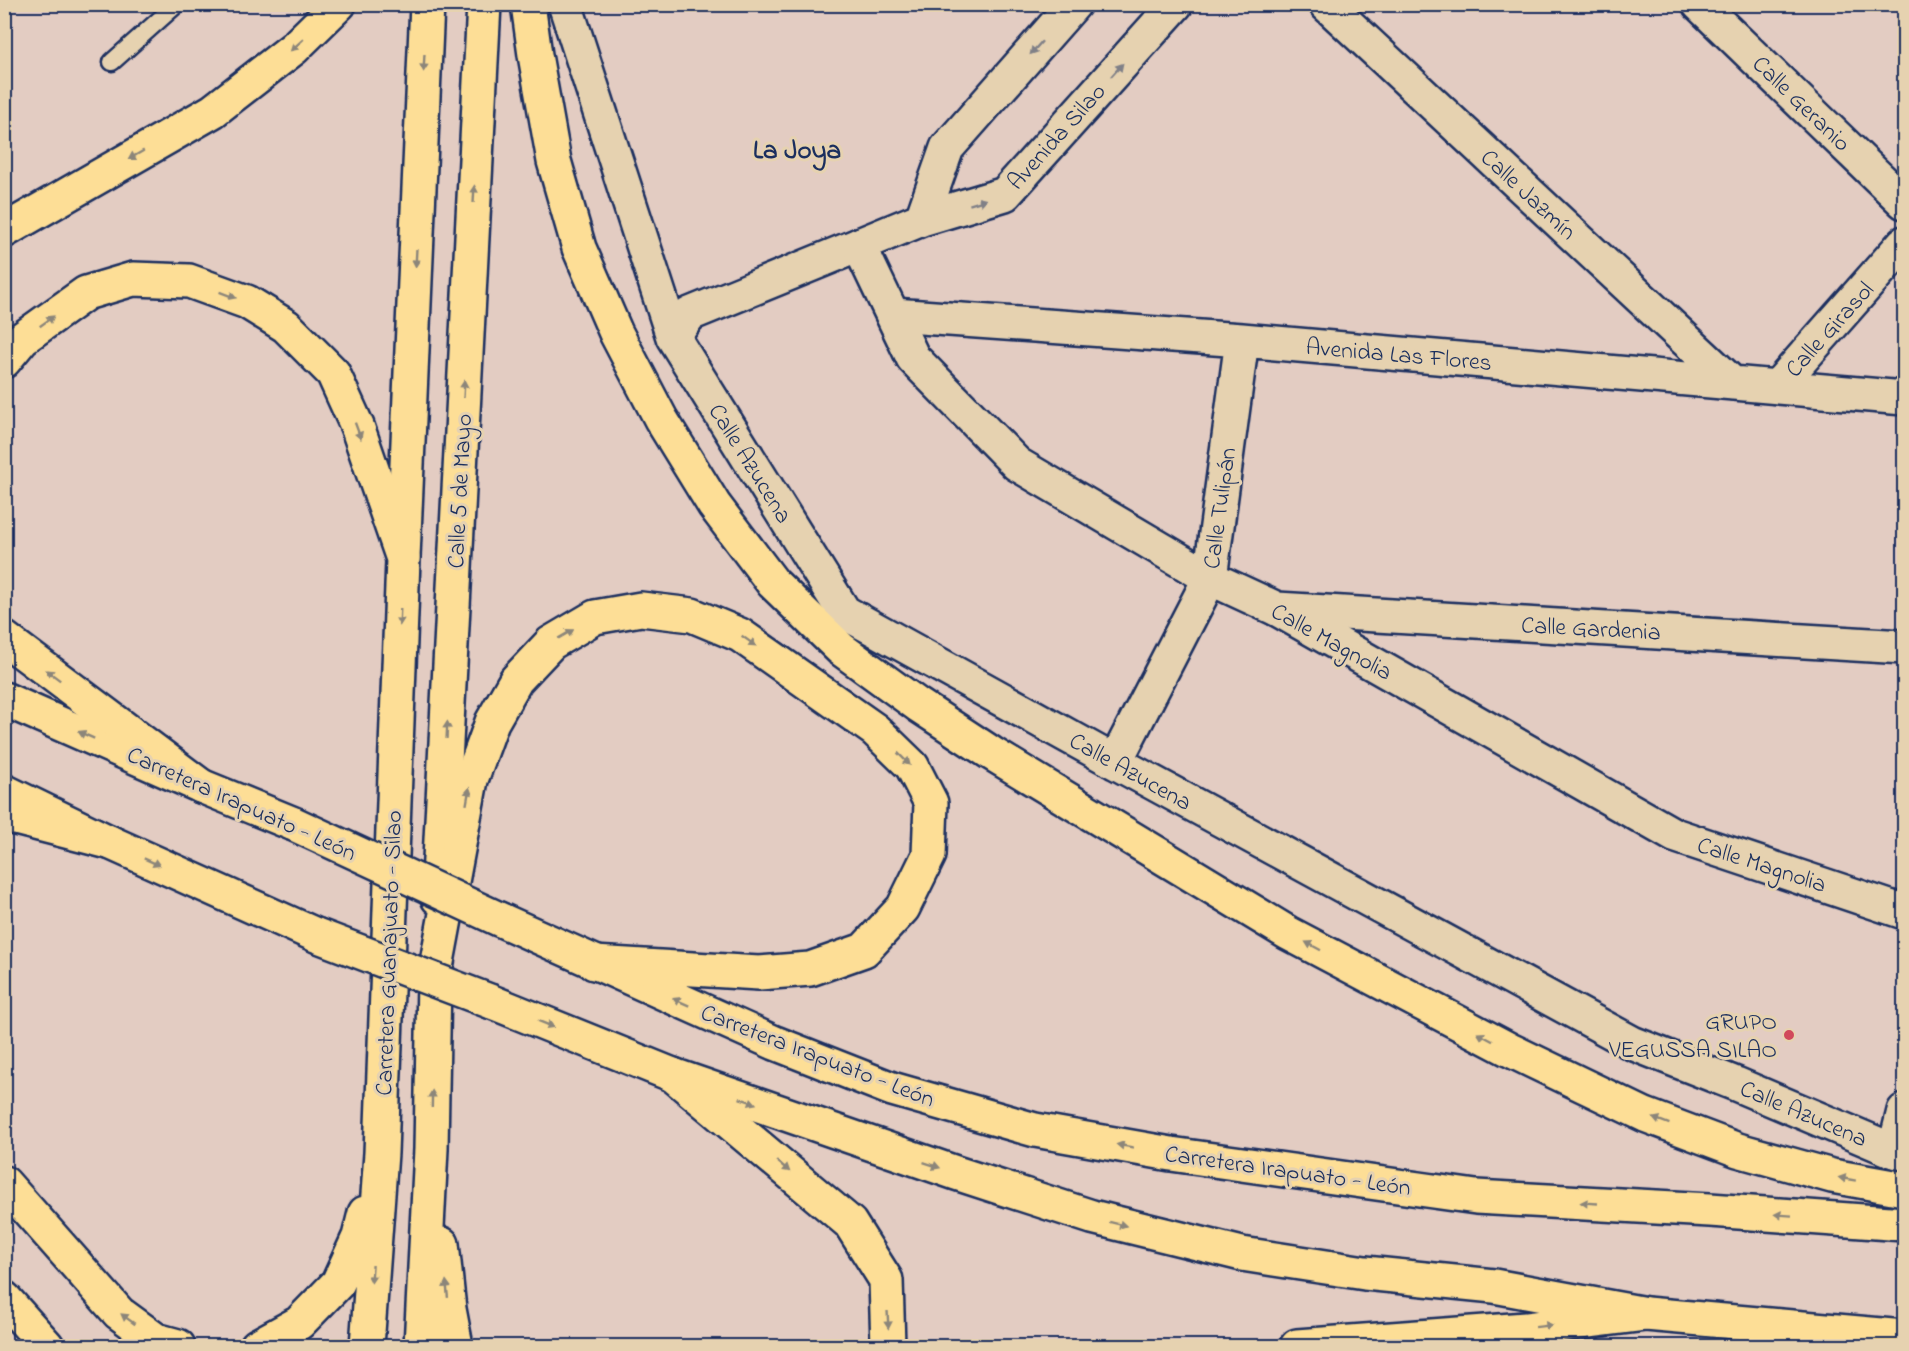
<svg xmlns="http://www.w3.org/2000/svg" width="1909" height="1351" font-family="'Indie Flower',sans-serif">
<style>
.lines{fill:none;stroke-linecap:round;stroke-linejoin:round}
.service-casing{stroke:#1b2f5e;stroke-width:21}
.minor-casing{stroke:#1b2f5e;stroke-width:38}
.tertiary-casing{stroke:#1b2f5e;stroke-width:38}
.primary-casing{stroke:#1b2f5e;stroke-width:38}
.trunk-casing{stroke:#1b2f5e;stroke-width:38}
.motorway-casing{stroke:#1b2f5e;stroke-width:38}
.service{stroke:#e6d2b0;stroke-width:16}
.minor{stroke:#e6d2b0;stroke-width:33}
.tertiary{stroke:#e6d2b0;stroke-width:33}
.primary{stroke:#fdde96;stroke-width:33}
.trunk{stroke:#fdde96;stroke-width:33}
.motorway{stroke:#fdde96;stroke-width:33}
.trunk-bridge-casing{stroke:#1b2f5e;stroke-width:38;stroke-linecap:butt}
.trunk-bridge{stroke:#fdde96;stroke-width:33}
.oneway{fill:#8c867a}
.oneway2{fill:#808087}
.poi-dot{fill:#d1495b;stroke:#e6d2b0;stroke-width:2}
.labels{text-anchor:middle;stroke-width:6;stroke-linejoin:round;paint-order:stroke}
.street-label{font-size:24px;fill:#1b2f5e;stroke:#e6d2b0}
.poi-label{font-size:24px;fill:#1b2f5e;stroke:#e6d2b0;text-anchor:end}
.quarter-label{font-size:27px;font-weight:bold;fill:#1b2f5e;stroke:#e6d2b0}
</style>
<rect width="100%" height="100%" fill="#e3ccc2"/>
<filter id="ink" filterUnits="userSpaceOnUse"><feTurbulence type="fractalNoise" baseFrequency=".0167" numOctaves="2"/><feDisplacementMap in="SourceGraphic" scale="12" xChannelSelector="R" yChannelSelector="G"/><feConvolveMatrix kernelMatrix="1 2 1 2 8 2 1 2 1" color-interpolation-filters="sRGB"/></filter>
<g filter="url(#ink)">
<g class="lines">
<g class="service-casing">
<path id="service" d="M112,62L177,4"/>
</g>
<g class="minor-casing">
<path id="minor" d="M565,4L673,337L844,612L1115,762L1632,1043L1736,1084L1894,1151L1904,1153
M1326,4L1732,383
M1699,4L1904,202
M893,315L1242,340L1904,398
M673,337L690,314L859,245
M1777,387L1904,243
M1277,609L1674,835L1904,912
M1115,762L1210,578L1242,340
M1894,1151L1904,1111"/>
</g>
<g class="tertiary-casing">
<path id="tertiary" d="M1176,4L1005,194L922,219L859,245L913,358L1017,464L1210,578L1277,609L1904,647
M922,219L947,148L1074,4"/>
</g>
<g class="primary-casing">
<path id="primary" d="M403,557L427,4
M438,898L484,4"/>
</g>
<g class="trunk-casing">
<path id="trunk" d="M528,4L535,55L554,161L579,248L616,333L661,419L714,505L773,583L841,649L918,705L991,753L1288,933L1510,1050L1645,1115L1738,1150L1832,1176L1904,1189
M4,231L213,111L294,48L339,4
M4,699L201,786L294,824
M4,791L109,842L316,935
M501,920L775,1043L892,1089L1035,1130L1171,1154L1476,1197L1710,1210L1904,1224
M492,1002L673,1075L956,1173L1092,1217L1242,1254L1365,1273L1494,1286L1646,1314L1904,1337"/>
</g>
<g class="motorway-casing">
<path id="motorway" d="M4,361L23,338L86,293L133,279L189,281L247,302L286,326L333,373L357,426L403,559L381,1153L367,1346
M4,638L201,786
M4,815L109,842
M673,1075L850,1223L886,1280L888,1346
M4,1183L119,1313L156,1340L178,1346
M442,1244L449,1309L456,1346
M4,1298L47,1346
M257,1346L299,1323L338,1283L359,1237L365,1213
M421,1346L431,1149L434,978L471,780L492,722L516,680L551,643L595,617L641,609L692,615L740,635L875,730L912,766L931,803L929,855L903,908L864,950L810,969L759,973L594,963
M1297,1346L1526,1329L1646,1314"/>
</g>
<use href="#service" class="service"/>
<use href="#minor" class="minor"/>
<use href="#tertiary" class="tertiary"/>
<use href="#primary" class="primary"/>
<use href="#trunk" class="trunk"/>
<use href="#motorway" class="motorway"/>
<g class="trunk-bridge-casing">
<path id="trunk-bridge" d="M294,824L501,920
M316,935L492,1002"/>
</g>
<use href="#trunk-bridge" class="trunk-bridge"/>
</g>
<defs><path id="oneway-solid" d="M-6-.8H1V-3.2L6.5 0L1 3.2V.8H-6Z" transform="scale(1.5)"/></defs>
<g class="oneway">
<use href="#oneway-solid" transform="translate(297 45) rotate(138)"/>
<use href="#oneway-solid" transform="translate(424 63) rotate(93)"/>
<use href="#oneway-solid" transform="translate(136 155) rotate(150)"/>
<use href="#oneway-solid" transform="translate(474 194) rotate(-87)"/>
<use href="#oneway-solid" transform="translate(416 258) rotate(93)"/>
<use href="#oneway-solid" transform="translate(228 295) rotate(20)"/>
<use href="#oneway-solid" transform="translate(47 321) rotate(-36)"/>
<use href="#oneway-solid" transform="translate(464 389) rotate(-87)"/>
<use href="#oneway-solid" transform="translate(358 431) rotate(70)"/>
<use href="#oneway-solid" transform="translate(400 617) rotate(92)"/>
<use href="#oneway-solid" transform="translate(566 634) rotate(-30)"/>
<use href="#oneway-solid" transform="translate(749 641) rotate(35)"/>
<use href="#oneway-solid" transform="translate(53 675) rotate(-143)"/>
<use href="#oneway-solid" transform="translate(447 730) rotate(-87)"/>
<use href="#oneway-solid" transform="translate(86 735) rotate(-156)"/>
<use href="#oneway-solid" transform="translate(904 759) rotate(45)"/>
<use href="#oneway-solid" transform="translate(468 796) rotate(-80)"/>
<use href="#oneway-solid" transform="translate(152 862) rotate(24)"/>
<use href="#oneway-solid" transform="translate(1313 946) rotate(-152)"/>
<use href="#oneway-solid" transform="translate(681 1002) rotate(-156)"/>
<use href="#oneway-solid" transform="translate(546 1024) rotate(22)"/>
<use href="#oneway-solid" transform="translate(1485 1037) rotate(-152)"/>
<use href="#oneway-solid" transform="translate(432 1099) rotate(-89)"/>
<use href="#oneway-solid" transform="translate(748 1101) rotate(19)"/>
<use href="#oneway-solid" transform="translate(1661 1121) rotate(-160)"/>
<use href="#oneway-solid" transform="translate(1125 1146) rotate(-170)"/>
<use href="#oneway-solid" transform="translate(932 1165) rotate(19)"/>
<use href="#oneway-solid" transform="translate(783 1166) rotate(40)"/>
<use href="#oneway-solid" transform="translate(1847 1179) rotate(-170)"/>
<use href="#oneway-solid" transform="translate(1589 1203) rotate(-177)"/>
<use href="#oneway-solid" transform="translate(1783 1215) rotate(-176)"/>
<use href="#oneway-solid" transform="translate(1118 1224) rotate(14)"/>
<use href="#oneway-solid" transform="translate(372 1274) rotate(94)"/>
<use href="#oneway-solid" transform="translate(447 1289) rotate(-96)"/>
<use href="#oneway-solid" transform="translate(128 1319) rotate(-144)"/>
<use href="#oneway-solid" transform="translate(888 1320) rotate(87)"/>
<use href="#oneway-solid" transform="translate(1544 1326) rotate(-7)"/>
</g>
<g class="oneway2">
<use href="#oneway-solid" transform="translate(1036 48) rotate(132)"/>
<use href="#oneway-solid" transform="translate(1117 70) rotate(-48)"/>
<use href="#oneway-solid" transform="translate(978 202) rotate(-17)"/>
</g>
</g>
<circle class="poi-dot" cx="1789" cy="1035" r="6"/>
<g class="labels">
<g class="street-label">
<text transform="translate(1802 103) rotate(44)" y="8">Calle Geranio</text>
<text transform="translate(1056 136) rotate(-48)" y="8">Avenida Silao</text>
<text transform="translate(1529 194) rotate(43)" y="8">Calle Jazmín</text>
<text transform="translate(1829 329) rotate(-48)" y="8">Calle Girasol</text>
<text transform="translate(1399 354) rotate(5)" y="8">Avenida Las Flores</text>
<text transform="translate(751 463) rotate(58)" y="8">Calle Azucena</text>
<text transform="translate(459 491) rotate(-87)" y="8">Calle 5 de Mayo</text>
<text transform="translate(1219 508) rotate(-82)" y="8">Calle Tulipán</text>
<text transform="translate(1591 628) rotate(3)" y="8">Calle Gardenia</text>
<text transform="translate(1332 641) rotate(29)" y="8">Calle Magnolia</text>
<text transform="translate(1131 771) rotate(29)" y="8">Calle Azucena</text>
<text transform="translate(242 803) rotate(24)" y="8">Carretera Irapuato - León</text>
<text transform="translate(1762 864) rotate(18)" y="8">Calle Magnolia</text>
<text transform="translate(388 953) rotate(-88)" y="8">Carretera Guanajuato - Silao</text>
<text transform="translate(818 1055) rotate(21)" y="8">Carretera Irapuato - León</text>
<text transform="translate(1804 1113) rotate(23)" y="8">Calle Azucena</text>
<text transform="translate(1288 1170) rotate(8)" y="8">Carretera Irapuato - León</text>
</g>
<g class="poi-label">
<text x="1777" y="1029">GRUPO<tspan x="1777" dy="28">VEGUSSA SILAO</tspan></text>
</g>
<g class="quarter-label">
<text x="797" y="158">La Joya</text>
</g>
</g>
<rect width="1909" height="1351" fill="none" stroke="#e6d2b0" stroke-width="24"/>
<rect x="12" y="12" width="1885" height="1327" fill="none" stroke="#1b2f5e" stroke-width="2" filter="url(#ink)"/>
</svg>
